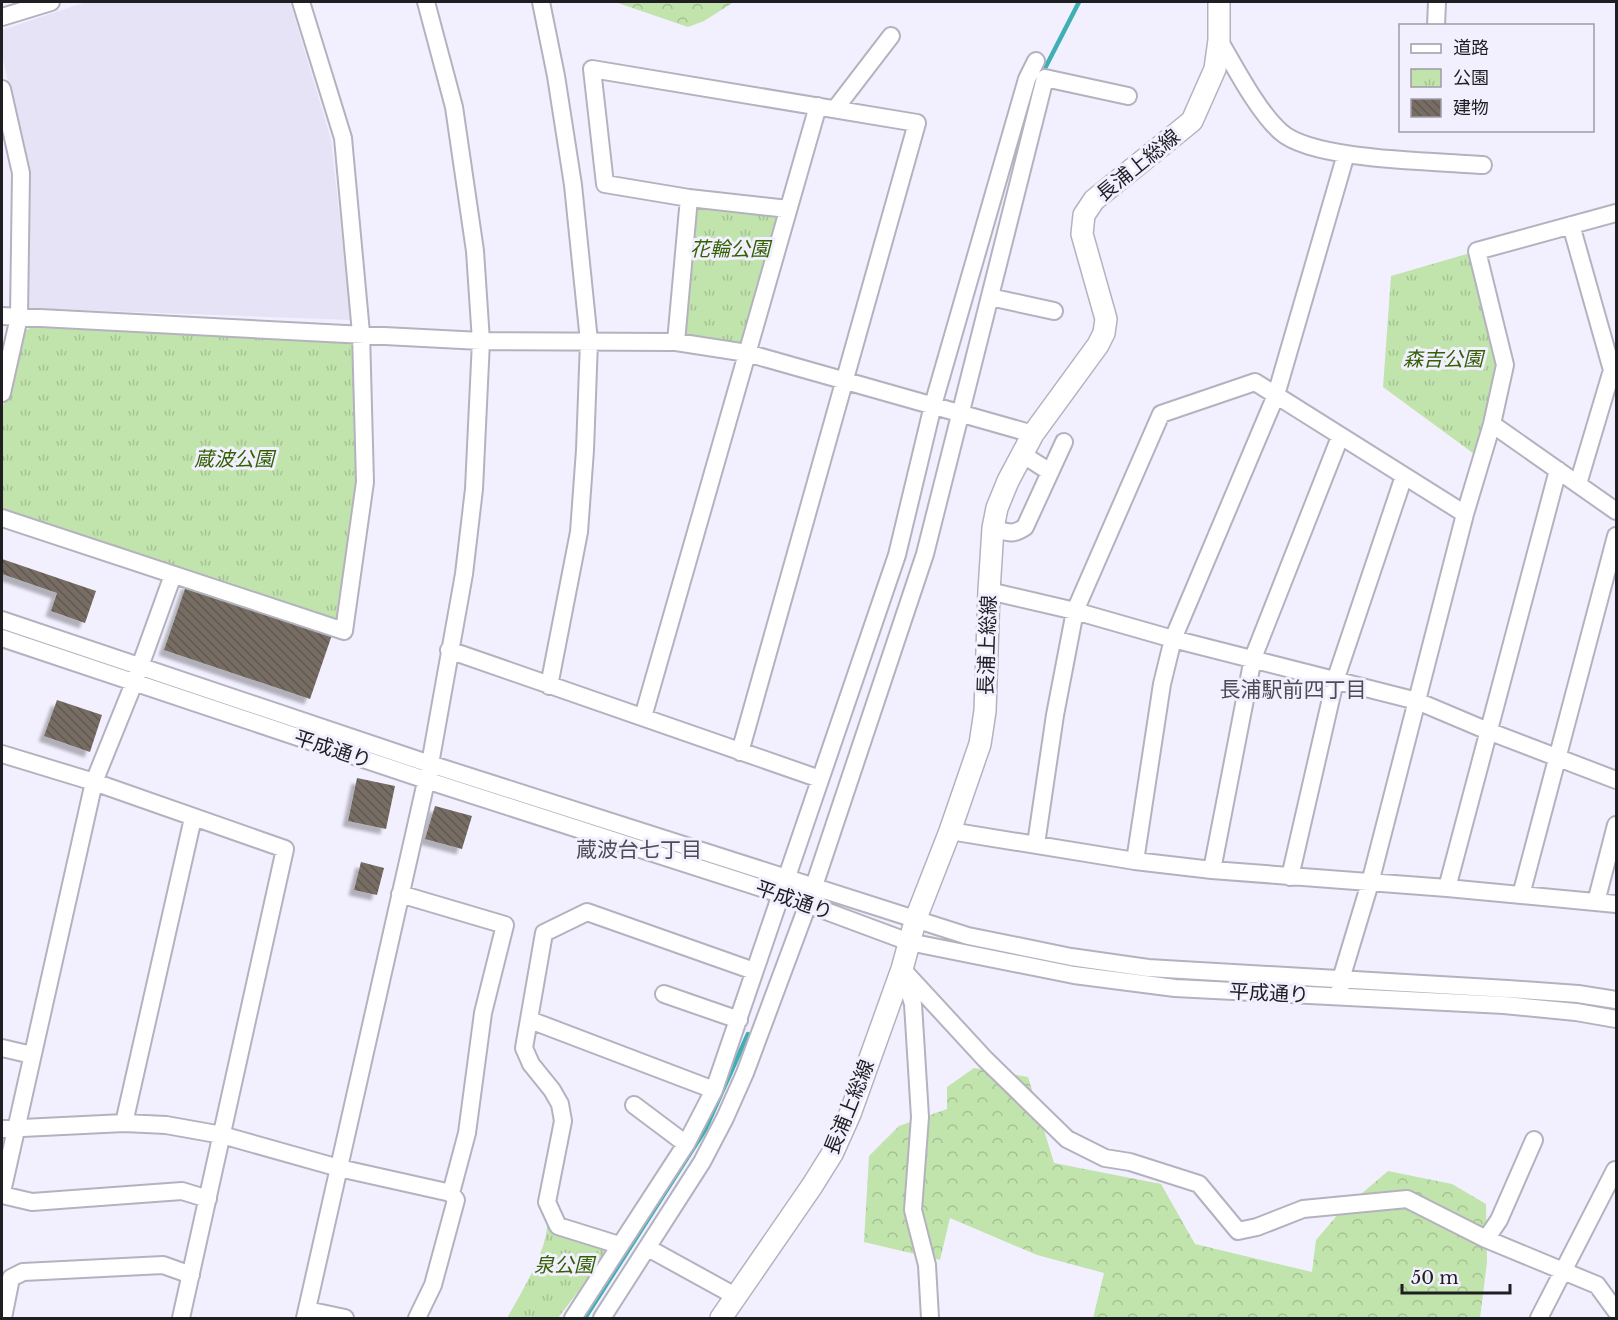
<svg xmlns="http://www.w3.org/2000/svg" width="1618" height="1320" font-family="'Libre Baskerville','Noto Sans JP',serif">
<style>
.built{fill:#e6e3f7}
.forest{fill:url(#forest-crowns)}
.park{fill:url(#park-tufts)}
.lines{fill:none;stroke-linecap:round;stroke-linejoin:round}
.stream{stroke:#3eafb5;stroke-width:4.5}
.building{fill:url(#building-back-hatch);filter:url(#shadow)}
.minor-casing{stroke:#b4b2bf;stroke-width:20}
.major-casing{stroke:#b4b2bf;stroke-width:24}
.minor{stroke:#fff;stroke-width:16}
.major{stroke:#fff;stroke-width:21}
.labels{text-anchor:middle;stroke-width:6;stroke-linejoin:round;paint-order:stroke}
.street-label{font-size:20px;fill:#1f1e23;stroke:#f2f0fe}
.park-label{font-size:20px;font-style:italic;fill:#346003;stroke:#f2f0fe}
.neighbourhood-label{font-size:21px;fill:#4d4b56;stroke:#f2f0fe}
</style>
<defs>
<pattern id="forest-crowns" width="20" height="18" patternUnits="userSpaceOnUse" patternTransform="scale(1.5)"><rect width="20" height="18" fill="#c1e3ac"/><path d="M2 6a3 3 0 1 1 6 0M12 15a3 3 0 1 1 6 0" fill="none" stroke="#a5c294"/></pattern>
<pattern id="park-tufts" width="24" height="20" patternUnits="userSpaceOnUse" patternTransform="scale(1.5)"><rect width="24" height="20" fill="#c1e3ac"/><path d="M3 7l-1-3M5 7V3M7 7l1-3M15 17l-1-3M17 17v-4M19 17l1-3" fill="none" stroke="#a5c294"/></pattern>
<pattern id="building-back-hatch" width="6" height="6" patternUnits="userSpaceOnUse" patternTransform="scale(1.5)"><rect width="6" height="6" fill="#776d64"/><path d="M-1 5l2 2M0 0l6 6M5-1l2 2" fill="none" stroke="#615952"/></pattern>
<filter id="shadow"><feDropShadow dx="-5.5" dy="5.5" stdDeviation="1.5" flood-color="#0004"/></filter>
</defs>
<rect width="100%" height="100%" fill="#f2f0fe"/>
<path class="built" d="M86,2H290L331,139L351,320L26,308L28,170L2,55V30Z"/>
<path class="forest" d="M615,2H734L704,21L688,27Z
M974,1068L1028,1077L1054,1163L1161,1184L1195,1244L1312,1272L1316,1240L1340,1212L1388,1171L1452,1184L1486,1204L1487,1262L1480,1318H1093L1104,1273L1037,1255L950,1218L940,1260L864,1242L869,1156L899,1126L947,1109V1087Z"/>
<path class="park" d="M689,198L788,209L747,353L676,342Z
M1477,251L1505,365L1481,459L1383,387L1391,276Z
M37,325L361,333L365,482L344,631L2,518V410L21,332Z
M547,1224L557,1232L605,1245L608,1252L558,1318H507C520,1295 548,1249 547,1224Z"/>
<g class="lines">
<path class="stream" d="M1041,76L1079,2
M585,1318L705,1130L748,1034"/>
</g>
<path class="building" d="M2,559L96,591L85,623L51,611L57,593L2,574Z
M187,583L333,632L310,699L164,650Z
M57,700L102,715L90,752L44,736Z
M357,778L395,786L386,829L348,821Z
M435,806L472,816L462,849L425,839Z
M361,862L384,868L377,895L354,890Z"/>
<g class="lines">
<g class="minor-casing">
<path id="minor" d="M541,2L556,76L573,185L589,341L585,450L579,532L549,686
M2,17L51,2
M1436,26L1437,2
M1219,40C1235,67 1258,112 1281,132C1313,161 1437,161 1483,165
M2,89L21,173L19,317L2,393
M835,109L891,36
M1571,225L1612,370L1578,484
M990,297L1054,311
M2,316L481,341L676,342L747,353L1033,434
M676,342L689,198
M1492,424L1616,511
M1022,454L1050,472
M2,518L344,631L365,482L361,333L343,138L301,2
M993,528C1007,532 1012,536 1025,527L1064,442
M989,591L1075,611L1173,639L1417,701L1488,731L1616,780
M2,620L430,764L968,936L1071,957L1148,968L1508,989L1578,994L1616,1000
M2,638L426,780L780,894L909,942L1074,975L1175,988L1504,1005L1576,1012L1616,1019
M449,650L820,779
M643,717L818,106
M740,752L917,123L592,69L605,184L689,198L788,209
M2,754L94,782L285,849L181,1318
M950,831L1135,861L1212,870L1447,888L1616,904
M1036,844L1055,715L1075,611L1161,414L1255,382L1465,514
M1135,861L1162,684L1173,639L1276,395L1346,154
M1212,870L1253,658L1340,437
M1290,877L1335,681L1404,476
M1447,888L1558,470
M400,894L505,925L483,1013L467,1133L451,1193L456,1200L433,1285L417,1318
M1521,895L1616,536
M1596,902L1616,825
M902,969L985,1059L1067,1139L1105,1158L1130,1162L1199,1184L1238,1231L1257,1227L1303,1209L1407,1199L1486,1239L1597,1285L1616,1311
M904,975L913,1004L920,1117L913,1210L927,1265L930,1318
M1340,990L1341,979L1370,883L1465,514L1492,424L1505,365L1477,251L1616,213
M664,994L739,1020
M530,1020L714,1090
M2,1048L32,1055
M634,1105L686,1144
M124,1123L193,818
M2,1129L124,1123L166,1125L222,1135L339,1168L451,1193
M2,1192L94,782L134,683L173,575
M2,1195L32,1202L182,1191L208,1199
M1486,1239L1499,1220L1534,1140
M619,1245L558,1226L547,1202L563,1121L560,1104L552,1090L531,1064L524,1048L544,933L587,912L754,971
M648,1248L737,1297
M307,1310L345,1318
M3,1318L11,1278L23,1272L163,1265L191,1275
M305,1318L430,764L464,574L474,489L481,341L475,251L454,107L426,2
M573,1318L686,1144L714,1090L897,555L933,405L1027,79L1036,61
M602,1318L702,1162L725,1118L745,1073L808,904L925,554L1045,78L1128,96
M1539,1318L1615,1170"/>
</g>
<g class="major-casing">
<path id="major" d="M721,1318L812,1186L832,1154L850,1114L902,969L916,918L950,831L980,744L985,711L989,591L993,528L997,508L1008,481L1033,434L1098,345L1104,333L1106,319L1082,234L1084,215L1094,200L1192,121L1215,69L1219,40V2"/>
</g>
<use href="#minor" class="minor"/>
<use href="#major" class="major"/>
</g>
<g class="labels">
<g class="street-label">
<text transform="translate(1138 165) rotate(-39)" y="7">長浦上総線</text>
<text transform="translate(987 645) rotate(-88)" y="7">長浦上総線</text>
<text transform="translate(333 749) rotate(18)" y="7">平成通り</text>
<text transform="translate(794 900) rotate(19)" y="7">平成通り</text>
<text transform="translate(1269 993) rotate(3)" y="7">平成通り</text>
<text transform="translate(849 1107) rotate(-68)" y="7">長浦上総線</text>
</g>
<g class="park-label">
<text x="730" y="256">花輪公園</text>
<text x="1443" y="366">森吉公園</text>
<text x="234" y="466">蔵波公園</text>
<text x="564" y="1272">泉公園</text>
</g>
<g class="neighbourhood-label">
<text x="1293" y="697">長浦駅前四丁目</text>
<text x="639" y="857">蔵波台七丁目</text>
</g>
</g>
<rect width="1618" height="1320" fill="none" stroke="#1f1e23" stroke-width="6"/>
<rect x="1399" y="24" width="195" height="108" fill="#f2f0fe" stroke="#9e9ca6" stroke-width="1.5"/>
<rect x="1411" y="44" width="30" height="9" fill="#ffffff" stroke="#9e9ca6" stroke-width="1.5"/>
<text x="1453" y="54" font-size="18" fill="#1f1e23">道路</text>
<rect x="1411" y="69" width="30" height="18" fill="url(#park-tufts)" stroke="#9e9ca6" stroke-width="1.5"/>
<text x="1453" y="84" font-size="18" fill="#1f1e23">公園</text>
<rect x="1411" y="99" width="30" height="18" fill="url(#building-back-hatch)" stroke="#9e9ca6" stroke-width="1.5"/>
<text x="1453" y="114" font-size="18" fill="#1f1e23">建物</text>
<path d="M1402 1284v9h108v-9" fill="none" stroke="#1f1e23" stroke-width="3"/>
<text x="1411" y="1284" font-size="18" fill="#1f1e23" stroke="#f2f0fe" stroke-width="4.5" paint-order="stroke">50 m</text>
</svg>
